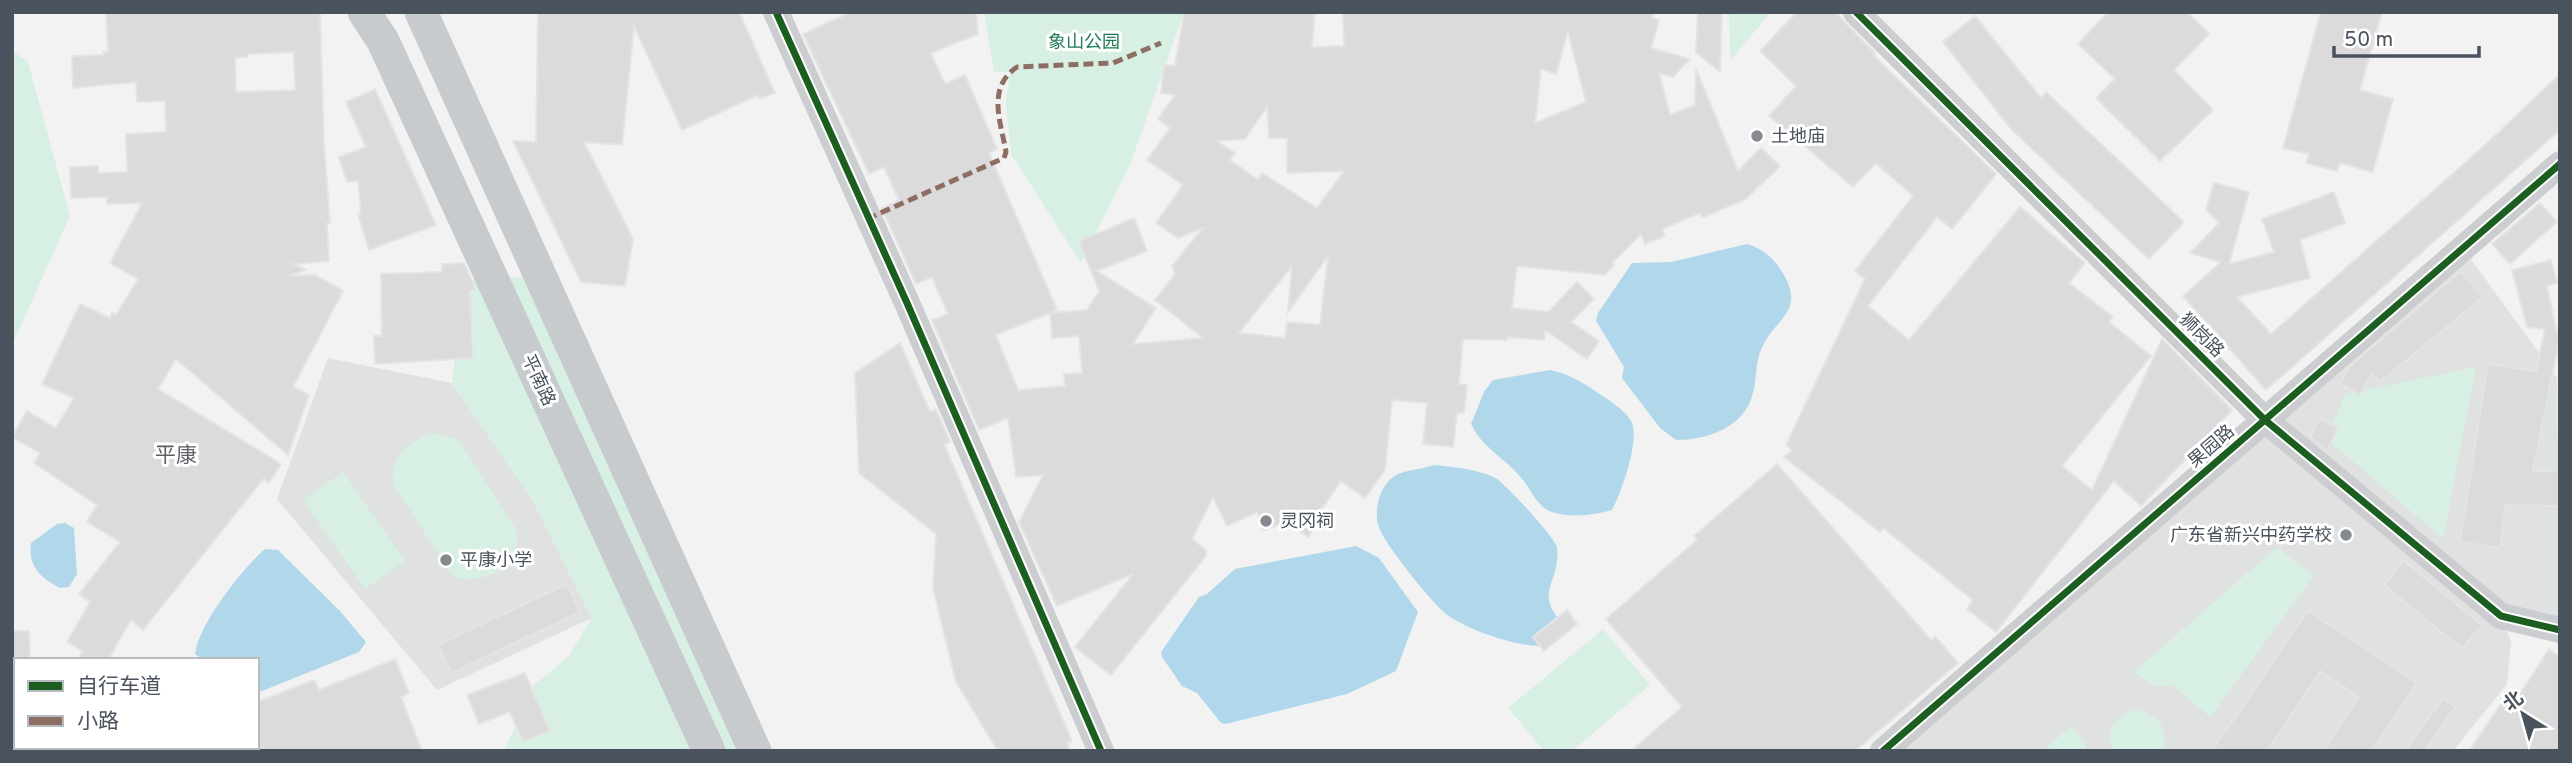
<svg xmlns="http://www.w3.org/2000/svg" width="2572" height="763" font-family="Overpass,'Noto Sans SC',sans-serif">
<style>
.education{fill:#e0e1e1}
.green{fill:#d8efe4}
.water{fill:#b0d8ea}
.building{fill:#dbdbdc;stroke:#e4e4e5;stroke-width:2;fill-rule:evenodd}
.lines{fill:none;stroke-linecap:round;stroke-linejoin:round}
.minor{stroke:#cccdd0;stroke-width:26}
.major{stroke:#c8cbce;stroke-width:33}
.quiet{stroke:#8d6e63;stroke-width:5;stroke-dasharray:10 5;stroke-linecap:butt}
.cycleway-casing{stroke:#fff;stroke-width:11}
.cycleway{stroke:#1b5e20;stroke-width:7}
.poi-dot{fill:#858a91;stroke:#fff;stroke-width:2.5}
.labels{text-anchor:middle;stroke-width:6;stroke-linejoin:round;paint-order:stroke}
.park-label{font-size:18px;fill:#1e7c56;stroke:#fff}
.poi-label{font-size:18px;fill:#4a525d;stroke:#fff;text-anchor:start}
.street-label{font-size:18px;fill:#4a525d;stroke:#fff}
.quarter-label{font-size:21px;fill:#5e6166;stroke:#fff}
</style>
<rect width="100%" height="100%" fill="#f2f2f2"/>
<path class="education" d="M2463,248L2557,378L2560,630L2501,616L2511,642L2507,684L2453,751H1883Z
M328,358L452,383L534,502L592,618L437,690L277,499Z"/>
<path class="green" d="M984,12H1184L1130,165L1081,263L1011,154L1006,103L1010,72H994Z
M1729,12H1771L1730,61Z
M12,51L28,62L70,216L12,345Z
M540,276L755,751H504L534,685L568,657L592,618L534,502L452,383L464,280Z
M2476,367L2443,539L2327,439L2345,394Z
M434,433L458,439L516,529C524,566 484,586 453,577L394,485C388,457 410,440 434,433Z
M343,472L405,561L365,589L303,500Z
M2277,547L2314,576L2210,717L2172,685L2154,686L2134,672Z
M1603,629L1650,685L1572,751H1544L1508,708Z
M2135,710C2157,712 2171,730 2162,751H2113C2105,731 2115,715 2135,710Z
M2071,726L2086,743V751H2043Z"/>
<path class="water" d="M1747,244C1762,249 1772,256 1781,270C1808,313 1775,316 1761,350C1755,363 1757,379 1753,393C1745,427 1708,440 1676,440L1660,428L1622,378L1624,367L1596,321L1598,313L1632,263L1671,262Z
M1550,370C1570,374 1582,382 1598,393C1610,401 1624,409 1631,421C1641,439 1621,493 1612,510C1596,515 1568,518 1552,512C1537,507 1532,491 1523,480C1507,459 1482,448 1471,424L1484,392L1493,380Z
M1434,465C1453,467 1480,469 1497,479C1507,486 1556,538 1557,548C1561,586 1531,589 1565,627L1547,645C1523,650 1465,629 1446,614C1431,602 1388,548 1380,530C1372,513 1379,483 1398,474C1408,470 1423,469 1434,465Z
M65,523L74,528L77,574L69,587L60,588C40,577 28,567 31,543L57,524Z
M1356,546L1379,558L1418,612L1396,671L1347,694L1226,724L1221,723L1197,693L1182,686L1162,657L1161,652L1199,597L1207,594L1235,569Z
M265,549L278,550L339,610L366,642L359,652L257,693V660H204L195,654C199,624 242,569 265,549Z"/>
<path class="building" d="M320,12L324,144L330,223H327L329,261L294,264L306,270L289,276L315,275L343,291L293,387L309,395L288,455L176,359L158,389L281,464L269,483L263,479L143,630L131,620L108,660H78L82,651L67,642L90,602L79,594L120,542L87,522L97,505L34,463L40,453L12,437L27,411L56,428L74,398L42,384L80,304L110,318L112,313L116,315L138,279L110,263L142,203L107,204V197L71,198L70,167L98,166V173L127,172L126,134L166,132L165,101L137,102L136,82L73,88L72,56L103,55V52H108L106,13ZM294,52L295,90L236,92L235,58L248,57V54Z
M538,12H739L775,93L760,99L758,95L682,130L634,26L622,145L584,142L633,239L625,286L581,282L513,141L536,142Z
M851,12H976L978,34L931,53L945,84L965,75L997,149L989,153L1057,310L996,335L1018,390L1065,386L1064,374L1082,373L1079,336L1052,338L1050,313L1087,310L1099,291L1079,241L1134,218L1147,251L1097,271L1156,308L1133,344L1203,338L1155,300L1175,274L1172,266L1203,228L1178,238L1156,223L1183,185L1147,160L1170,128L1158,119L1175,95L1161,93L1164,65L1175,66L1184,12H1315L1312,47L1344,46L1343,12H1654L1652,18L1659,20L1651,48L1690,59L1673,77L1659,73L1670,115L1695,105L1696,69L1738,171L1761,148L1780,166L1746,199L1702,218L1700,213L1662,229L1665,236L1645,244L1641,234L1612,263L1614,265L1605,275L1517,266L1512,308L1548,312L1577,282L1594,299L1571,322L1599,341L1587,359L1545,330L1544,340L1507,337V340L1463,339L1459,384L1467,385L1464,413H1457L1453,447L1423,444L1427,403L1392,400L1385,470L1365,498L1341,481L1321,510L1325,512L1308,537L1287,522L1263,530L1257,512L1227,526L1213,497L1192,539L1206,550V556L1111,675L1075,647L1133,574L1057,606L1019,522L1043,475L1016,477L1008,418L979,430L932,320L948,314L932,277L916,284L882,208L899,200L884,167L869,174L803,34ZM1568,32L1586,102L1535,123L1541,69L1556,74ZM1267,107L1269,138H1287V173L1344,171L1317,208L1262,173L1258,180L1230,160L1235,153L1217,141L1245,139ZM1328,256L1320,325L1287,322L1285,338L1239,333L1292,266L1288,312Z
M1698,12H1722L1720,72L1696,52Z
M1797,12H1835L1875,53L1873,55L1996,174L1952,229L1937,217L1868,306L1909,340L2020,207L2085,263L2069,283L2113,317L2109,322L2151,356L2062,466L2092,490L2162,339L2232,410L2141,506L2114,481L1996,632L1967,609L1973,600L1883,528L1880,532L1784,457L1792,450L1786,445L1865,279L1855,271L1913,196L1876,163L1853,187L1769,116L1796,86L1760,51Z
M2108,12H2187L2209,34L2174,70L2213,110L2160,161L2096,98L2115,79L2078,44Z
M2321,12H2382L2360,90L2393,99L2373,172L2340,163L2337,171L2306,163L2309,154L2283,148Z
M1975,16L2041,98L2046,92L2184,222L2149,259L2011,129L1943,42Z
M2560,74V130L2266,390L2183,296L2221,262L2190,253L2219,223L2206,210L2214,183L2249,192L2229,264L2274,252L2262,219L2334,192L2345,223L2300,240L2310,278L2237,297L2271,334L2484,146Z
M375,89L436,225L369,250L358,214L361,213L358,181L347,182L339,157L366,147L346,102Z
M2540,203L2557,222L2510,264L2492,244Z
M2551,260L2557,283L2547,286L2559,342L2533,471H2560V506L2506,505L2500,548L2460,542L2488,364L2536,371L2545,329L2527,327L2512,270Z
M464,263L474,285V290L470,291L473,358L375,364L374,336H382L381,274L442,272V264Z
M2461,271L2483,297L2380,382L2372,373L2360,395L2340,384L2349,367Z
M900,343L930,412L936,409L950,442L944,444L1072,741L1067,743L1070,751H998L956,682L933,588L936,534L859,473L855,373Z
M2319,419L2338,427L2327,451L2311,437Z
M1777,464L1931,640L1935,636L1958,663L1855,751H1631L1682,707L1606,619L1697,540L1694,536Z
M2404,561L2482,625L2462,649L2384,585Z
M567,584L580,612L451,673L438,645Z
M1567,610L1577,624L1544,651L1533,637Z
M2308,611L2417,683L2371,751H2323L2359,697L2320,671L2267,751H2212Z
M12,631H29L30,660H12Z
M2549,649L2560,657V751H2469L2508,694L2516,700Z
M395,659L409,693L401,697L422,751H257V702L314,680L319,690Z
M525,673L550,731L523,742L510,712L479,724L467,695Z
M2443,698L2455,707L2425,751H2405Z"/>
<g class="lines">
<path class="minor" d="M776,12L907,303L1101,751
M1856,12L2265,420L2501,616L2560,630
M1883,751L2560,164"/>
<path class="major" d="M364,12L383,41L709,751
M421,12L755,751"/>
<path class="quiet" d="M867,219L1004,158L1006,152C1001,122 986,88 1017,67L1113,63L1161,43"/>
<g class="cycleway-casing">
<path id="cycleway" d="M776,12L907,303L1101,751
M1856,12L2265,420L2501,616L2560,630
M1883,751L2560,164"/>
</g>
<use href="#cycleway" class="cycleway"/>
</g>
<g class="poi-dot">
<circle cx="1757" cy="136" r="7"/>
<circle cx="1266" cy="521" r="7"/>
<circle cx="2346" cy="535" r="7"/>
<circle cx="446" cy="560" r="7"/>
</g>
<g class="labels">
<g class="park-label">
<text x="1084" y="48">象山公园</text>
</g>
<g class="poi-label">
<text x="1771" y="142">土地庙</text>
<text x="1280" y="527">灵冈祠</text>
<text x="2332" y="541" text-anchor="end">广东省新兴中药学校</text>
<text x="460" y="566">平康小学</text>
</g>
<g class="street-label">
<text transform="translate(2202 335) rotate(45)" y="6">狮岗路</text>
<text transform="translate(539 380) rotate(65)" y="6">平南路</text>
<text transform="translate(2211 446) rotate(-41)" y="6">果园路</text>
</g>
<g class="quarter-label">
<text x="176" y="462">平康</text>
</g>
</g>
<rect width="2572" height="763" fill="none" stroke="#4a525d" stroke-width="28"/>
<rect x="14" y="658" width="245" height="91" fill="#ffffff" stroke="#b7babe" stroke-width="2"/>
<rect x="28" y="681" width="35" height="10" fill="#1b5e20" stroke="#b7babe" stroke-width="2"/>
<text x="77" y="693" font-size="21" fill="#4a525d">自行车道</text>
<rect x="28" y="716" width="35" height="10" fill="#8d6e63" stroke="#b7babe" stroke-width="2"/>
<text x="77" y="728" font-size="21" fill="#4a525d">小路</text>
<g transform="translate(2523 714) rotate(323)" stroke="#ffffff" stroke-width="5" paint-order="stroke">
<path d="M0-5L12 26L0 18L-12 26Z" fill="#4a525d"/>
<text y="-10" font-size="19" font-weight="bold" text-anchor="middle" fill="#4a525d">北</text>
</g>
<path d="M2334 46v10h145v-10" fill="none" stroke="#4a525d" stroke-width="3.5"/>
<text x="2344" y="46" font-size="21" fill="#4a525d" stroke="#ffffff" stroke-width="5" paint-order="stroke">50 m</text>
</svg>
